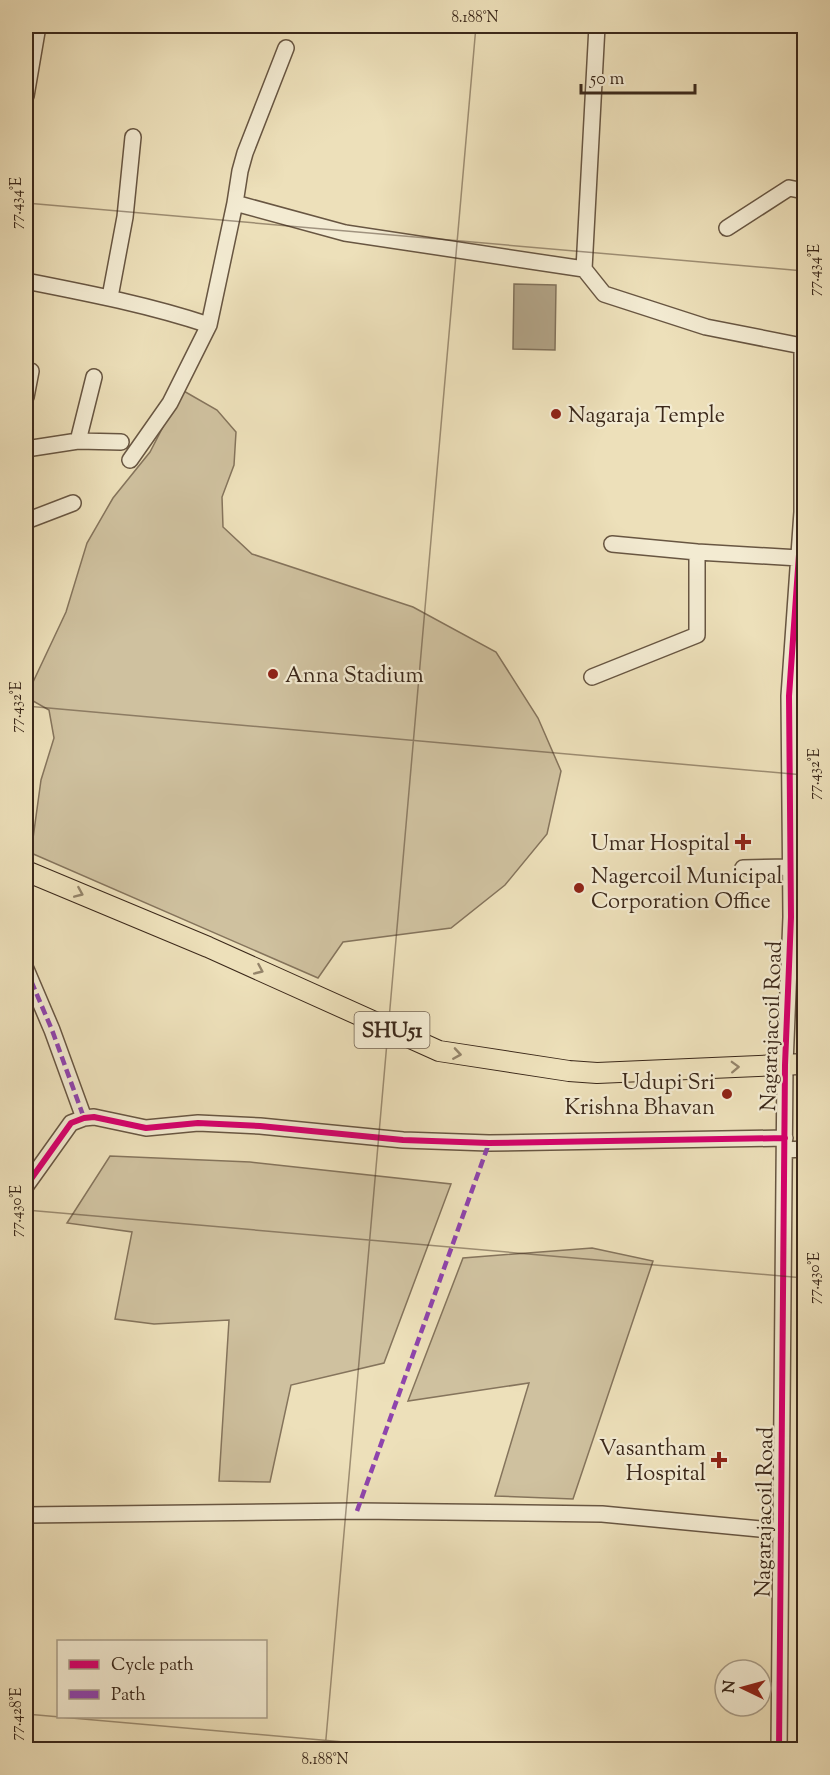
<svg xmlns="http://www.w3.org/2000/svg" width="830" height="1775" font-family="'Sorts Mill Goudy',serif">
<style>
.green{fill:#cfc19f;stroke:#85745c;stroke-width:1.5}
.water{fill:#b0a184;stroke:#81715a;stroke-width:1.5}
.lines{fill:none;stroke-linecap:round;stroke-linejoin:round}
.minor-casing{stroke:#685642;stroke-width:18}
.major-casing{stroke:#3b281a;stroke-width:22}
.minor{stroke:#f3ebd2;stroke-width:15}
.major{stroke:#ede0ba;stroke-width:20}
.quiet{stroke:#8e44ad;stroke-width:4.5;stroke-dasharray:9 4.5;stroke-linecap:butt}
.cycleway-casing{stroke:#f3ebd2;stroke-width:10}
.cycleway{stroke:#d6006c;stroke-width:6}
.oneway{stroke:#94846a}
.ticks{fill:none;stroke:#3b281a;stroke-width:1.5;stroke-opacity:0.45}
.poi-dot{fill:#8f2418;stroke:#f3ebd2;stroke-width:2}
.labels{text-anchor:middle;stroke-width:4.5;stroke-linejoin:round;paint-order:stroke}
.shield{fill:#f3ebd2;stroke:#726251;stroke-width:1.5}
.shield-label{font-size:21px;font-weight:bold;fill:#3b281a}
.poi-label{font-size:22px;fill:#3b281a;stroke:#f3ebd2;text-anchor:start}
.street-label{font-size:22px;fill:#3b281a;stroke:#f3ebd2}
.neatline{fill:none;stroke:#3b281a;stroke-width:2}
.ticks-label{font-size:15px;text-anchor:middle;fill:#3b281a}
</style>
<rect width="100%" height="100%" fill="#ede0ba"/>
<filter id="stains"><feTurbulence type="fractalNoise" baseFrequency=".00333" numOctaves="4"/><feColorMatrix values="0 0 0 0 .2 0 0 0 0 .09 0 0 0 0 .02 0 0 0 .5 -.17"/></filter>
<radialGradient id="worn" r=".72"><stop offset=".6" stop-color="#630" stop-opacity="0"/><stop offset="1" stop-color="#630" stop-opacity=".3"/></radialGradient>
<path class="green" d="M182,390L217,410L236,432L234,465L222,497L223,527L252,554L413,607L496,652L538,718L561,771L547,834L505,885L451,928L343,942L318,978L31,853L41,780L54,738L49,710L26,697L66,612L87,543L113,498L150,452Z
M110,1156L250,1162L451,1184L384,1363L291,1385L270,1482L219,1481L229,1320L154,1324L115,1319L132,1232L67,1223Z
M592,1248L653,1261L573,1499L495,1496L529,1383L408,1401L463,1258Z"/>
<path class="water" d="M514,284L556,285L555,350L513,349Z"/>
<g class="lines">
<g class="minor-casing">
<path id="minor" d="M597,26L584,269L604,294L706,327L802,346
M26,96L38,26
M235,203L240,171L245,153L286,48
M727,228L789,188L804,191
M26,281C87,293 149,305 209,325
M110,297L125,217L133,137
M26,397L31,371
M78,441L94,377
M26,449L78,441L121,442
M130,460L170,403L209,325L235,203L345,233L584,269
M26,521L73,503
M612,544L697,552
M592,677L697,635V552L799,558
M789,696H804
M743,868L790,867
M26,969L52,1030L84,1118
M785,1150L804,1149
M26,1186L71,1123L84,1118L94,1117L146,1128L198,1123L260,1126L403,1140L489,1143L785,1138
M26,1515L357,1511L602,1514L781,1531
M779,1750L785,1065L791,917L789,696L802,512V346L804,341"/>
</g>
<g class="major-casing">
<path id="major" d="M26,871L208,947L439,1051L569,1071L597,1073L804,1064"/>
</g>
<use href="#minor" class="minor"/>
<use href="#major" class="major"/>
<path class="quiet" d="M26,969L52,1030L84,1118
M357,1511L489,1143"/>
<g class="cycleway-casing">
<path id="cycleway" d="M26,1186L71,1123L84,1118L94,1117L146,1128L198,1123L260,1126L403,1140L489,1143L785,1138
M779,1750L785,1065L791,917L789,696L802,512V346L804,341"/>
</g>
<use href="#cycleway" class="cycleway"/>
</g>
<defs><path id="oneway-chevron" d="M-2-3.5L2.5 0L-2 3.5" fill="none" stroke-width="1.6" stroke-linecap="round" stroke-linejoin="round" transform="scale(1.5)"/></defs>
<g class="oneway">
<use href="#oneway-chevron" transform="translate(79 893) rotate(23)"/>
<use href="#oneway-chevron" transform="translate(259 970) rotate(24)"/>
<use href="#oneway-chevron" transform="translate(457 1054) rotate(9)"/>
<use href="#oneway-chevron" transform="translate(735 1067) rotate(-2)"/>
</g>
<path class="ticks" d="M26,203L804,271M26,706L804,775M26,1210L804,1278M26,1714L434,1750M325,1750L476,26"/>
<g class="poi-dot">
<circle cx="556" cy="414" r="6"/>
<circle cx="273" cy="674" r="6"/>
<path d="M740 833h6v6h6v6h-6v6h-6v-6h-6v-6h6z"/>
<circle cx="579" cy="888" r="6"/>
<circle cx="727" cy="1094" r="6"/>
<path d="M716 1451h6v6h6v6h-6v6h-6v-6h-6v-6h6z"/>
</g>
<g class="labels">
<rect class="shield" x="354.5" y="1012" width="75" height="36" rx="4.5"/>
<g class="shield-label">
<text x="392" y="1037">SHU51</text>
</g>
<g class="poi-label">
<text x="568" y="422">Nagaraja Temple</text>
<text x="285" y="682">Anna Stadium</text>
<text x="730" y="850" text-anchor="end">Umar Hospital</text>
<text x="591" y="883">Nagercoil Municipal<tspan x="591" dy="25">Corporation Office</tspan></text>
<text x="715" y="1089" text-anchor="end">Udupi Sri<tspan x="715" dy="25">Krishna Bhavan</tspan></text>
<text x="706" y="1455" text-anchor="end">Vasantham<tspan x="706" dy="25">Hospital</tspan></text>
</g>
<g class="street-label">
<text transform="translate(770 1026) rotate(-88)" y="8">Nagarajacoil Road</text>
<text transform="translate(763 1512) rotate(-89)" y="8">Nagarajacoil Road</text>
</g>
</g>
<rect width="830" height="1775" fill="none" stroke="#ede0ba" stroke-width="66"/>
<rect x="57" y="1640" width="210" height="78" fill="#f3ebd2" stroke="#a99d88" stroke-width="1.5"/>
<rect x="69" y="1660" width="30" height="9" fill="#d6006c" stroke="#a99d88" stroke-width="1.5"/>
<text x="111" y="1670" font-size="18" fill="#3b281a">Cycle path</text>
<rect x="69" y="1690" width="30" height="9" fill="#8e44ad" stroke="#a99d88" stroke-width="1.5"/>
<text x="111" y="1700" font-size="18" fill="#3b281a">Path</text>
<g transform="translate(743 1688) rotate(275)"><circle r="28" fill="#f3ebd2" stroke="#a99d88" stroke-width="1.5"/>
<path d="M0-4.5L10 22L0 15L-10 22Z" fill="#8f2418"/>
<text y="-9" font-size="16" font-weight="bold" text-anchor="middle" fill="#3b281a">N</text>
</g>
<path d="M581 84v9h114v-9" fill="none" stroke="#3b281a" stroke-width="3"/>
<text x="590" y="84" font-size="18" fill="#3b281a" stroke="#f3ebd2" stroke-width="4.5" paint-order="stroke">50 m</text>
<rect x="33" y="33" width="764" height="1709" class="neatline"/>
<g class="ticks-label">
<text x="475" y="22">8.188°N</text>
<text transform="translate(16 203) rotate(-90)" y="5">77.434°E</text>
<text transform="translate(814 270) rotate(-90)" y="5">77.434°E</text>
<text transform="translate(16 707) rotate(-90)" y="5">77.432°E</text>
<text transform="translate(814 774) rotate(-90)" y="5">77.432°E</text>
<text transform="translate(16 1211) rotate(-90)" y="5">77.430°E</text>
<text transform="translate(814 1278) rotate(-90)" y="5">77.430°E</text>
<text transform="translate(16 1714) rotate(-90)" y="5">77.428°E</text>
<text x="325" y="1764">8.188°N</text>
</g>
<rect width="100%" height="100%" filter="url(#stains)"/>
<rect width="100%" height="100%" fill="url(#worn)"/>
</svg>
